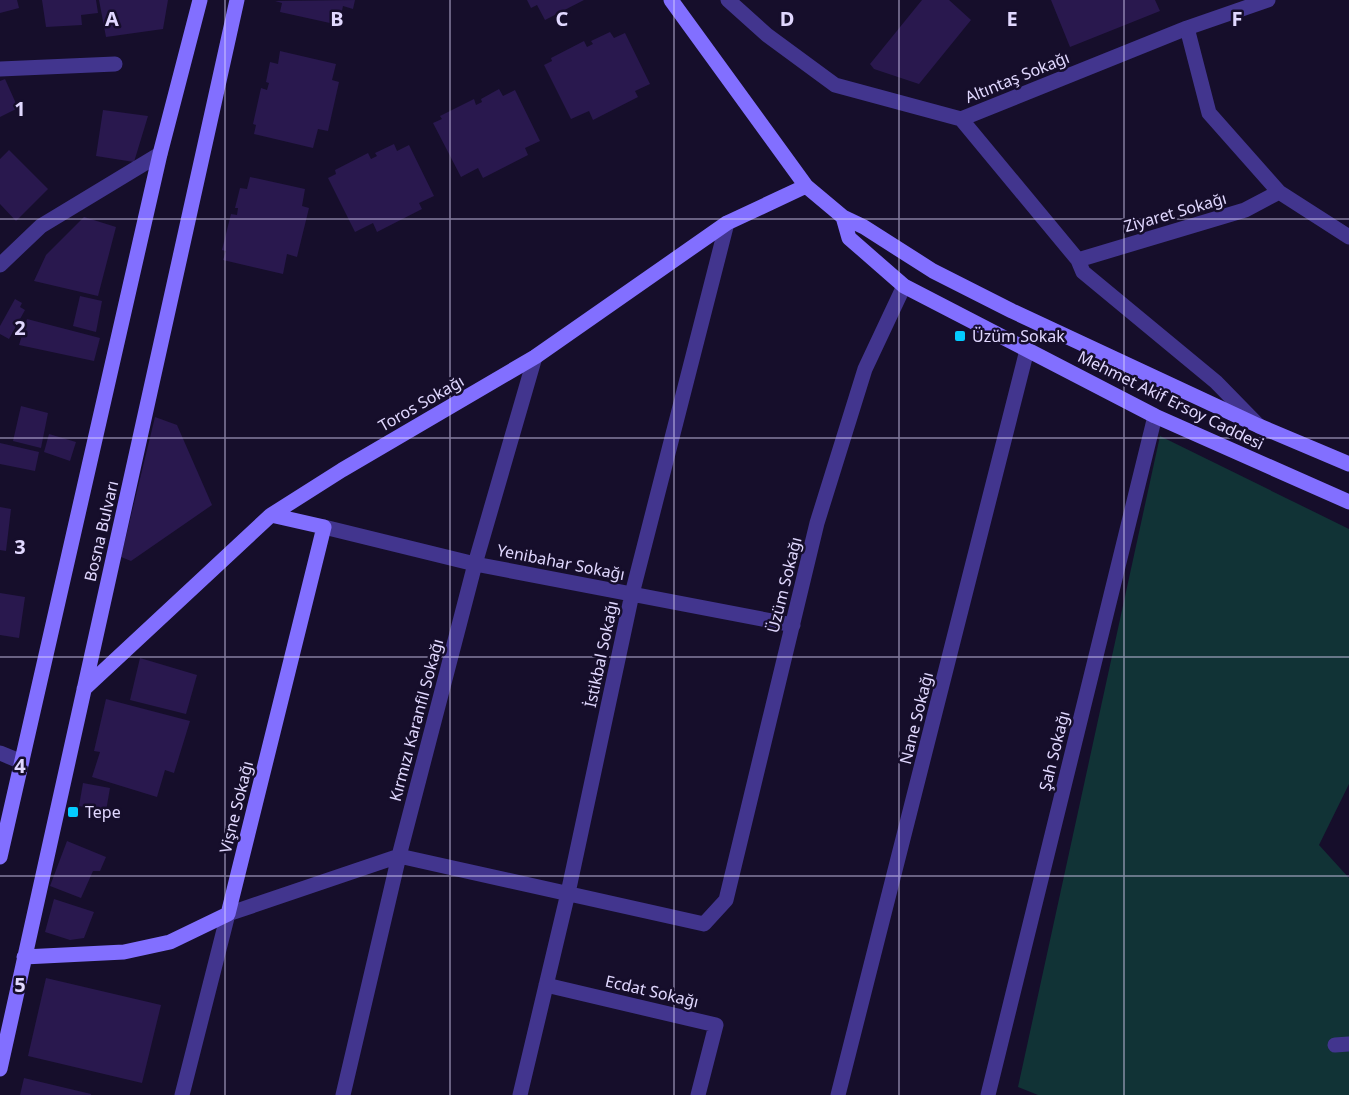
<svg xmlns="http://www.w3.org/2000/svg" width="1349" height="1095" font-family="'Noto Sans',sans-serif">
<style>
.green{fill:#113336}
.building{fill:#29184e}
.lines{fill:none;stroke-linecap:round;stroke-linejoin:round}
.street{stroke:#42358e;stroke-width:15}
.secondary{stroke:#826fff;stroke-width:15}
.grid{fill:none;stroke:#e1d8ff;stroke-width:1.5;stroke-opacity:0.55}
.poi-dot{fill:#04cbff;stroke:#160e2b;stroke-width:2}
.labels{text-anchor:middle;stroke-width:5;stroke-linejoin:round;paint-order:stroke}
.street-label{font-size:16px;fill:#e1d8ff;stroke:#160e2b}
.poi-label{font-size:16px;fill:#e1d8ff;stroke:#160e2b;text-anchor:start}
.grid-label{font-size:20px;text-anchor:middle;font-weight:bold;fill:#e1d8ff;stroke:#160e2b;stroke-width:5;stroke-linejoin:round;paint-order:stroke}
</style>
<rect width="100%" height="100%" fill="#160e2b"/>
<path class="green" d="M1160,436L1349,529V784L1319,845L1349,878V1095H1038L1018,1087Z"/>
<path class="building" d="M0,0H17L19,8L0,13Z
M42,0H96L98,13L81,15L82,25L46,27Z
M99,0H168L163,29L106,37Z
M355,0L353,9L343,6L339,25L280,12L282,3L275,1Z
M527,0H584L545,20L537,5L531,8Z
M922,0H949L971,20L919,84L874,69L870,64Z
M1051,0H1155L1160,11L1070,47Z
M610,32L614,38L625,33L650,84L635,91L638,97L593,120L589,111L571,119L544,65L552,61L551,58L584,41L587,47L593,44L591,41Z
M280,51L336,64L332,80L339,82L328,131L318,129L313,148L254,134L256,125L253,124L261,88L267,90L269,83L266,82L270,62L278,64Z
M5,79L18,108L0,117V81Z
M499,89L503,96L515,90L540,141L525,148L528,155L483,178L478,168L461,177L433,123L442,119L440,116L474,99L476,105L482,102L481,99Z
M103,110L148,116L134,162L96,156Z
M394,144L397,151L409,145L434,196L419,203L422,209L377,232L373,223L355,232L328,178L336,174L335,170L368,153L371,159L377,156L375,153Z
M9,150L48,189L16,221L0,204V159Z
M250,177L305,189L302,206L309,208L297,257L287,254L283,274L223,260L226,251L222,250L231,214L237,215L238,208H235L240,188L247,189Z
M84,217L116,227L98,296L34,281L46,255Z
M80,296L102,301L96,332L73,326Z
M15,299L22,303L20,307L25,310L9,339L0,334V326Z
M27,319L100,338L94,361L19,345Z
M21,406L48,413L41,448L13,441Z
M155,417L177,425L212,505L131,561L121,557Z
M49,434L76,442L70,461L44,452Z
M0,443L39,452L35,471L0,464Z
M0,507L11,509L6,551L0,550Z
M0,593L25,597L19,638L0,635Z
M140,658L197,675L186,714L130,700Z
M106,699L190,721L174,773L165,770L157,797L92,777L100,752L94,751Z
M83,783L110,788L106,811L79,806Z
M67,841L106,857L100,871H93L81,898L50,886Z
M54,899L94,912L84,938L70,940L45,932Z
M46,978L161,1005L142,1083L28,1056Z
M24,1078L91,1094V1095H20Z"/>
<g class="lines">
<path class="street" d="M728,0L767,35L835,85L961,119L1187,28L1268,0
M1187,28L1209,113L1279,192L1349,237
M0,69L115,64
M961,119L1078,260L1083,272L1216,382L1259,426
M1078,260L1245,210L1279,192
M0,265L41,226L160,154
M324,527L475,564L793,625
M0,753L22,762
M546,985L716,1025L698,1095
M1335,1045L1349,1044
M182,1095L228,914L399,856L704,924L726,900L817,523L865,369L904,286
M343,1095L399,856L475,564L535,357
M520,1095L568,893L632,594L727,223
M838,1095L1027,350
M988,1095L1155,416"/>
<path class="secondary" d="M671,0L806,186L843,217L864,227L933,271L1012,311L1259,426L1349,464
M843,217L849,238L904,286L1155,416L1349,502
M84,689L271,515L342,470L535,357L727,223L806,186
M0,857L160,154L200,0
M24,957L124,952L170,942L228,914L324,527L271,515
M0,1069L237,0"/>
</g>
<path class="grid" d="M225,0V1095M450,0V1095M674,0V1095M899,0V1095M1124,0V1095M0,219H1349M0,438H1349M0,657H1349M0,876H1349"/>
<g class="poi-dot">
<rect x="954" y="330" width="12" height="12" rx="3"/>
<rect x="67" y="806" width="12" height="12" rx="3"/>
</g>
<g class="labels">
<g class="street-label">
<text transform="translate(1017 77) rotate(-22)" y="6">Altıntaş Sokağı</text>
<text transform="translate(1175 212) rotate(-16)" y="6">Ziyaret Sokağı</text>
<text transform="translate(1171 400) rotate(26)" y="6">Mehmet Akif Ersoy Caddesi</text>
<text transform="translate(421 403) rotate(-30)" y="6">Toros Sokağı</text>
<text transform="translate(101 531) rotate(-77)" y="6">Bosna Bulvarı</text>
<text transform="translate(561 562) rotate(11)" y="6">Yenibahar Sokağı</text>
<text transform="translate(784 585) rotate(-76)" y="6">Üzüm Sokağı</text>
<text transform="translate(601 654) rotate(-78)" y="6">İstikbal Sokağı</text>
<text transform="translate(916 718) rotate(-76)" y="6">Nane Sokağı</text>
<text transform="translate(416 720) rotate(-75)" y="6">Kırmızı Karanfil Sokağı</text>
<text transform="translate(1054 751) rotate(-76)" y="6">Şah Sokağı</text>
<text transform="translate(236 807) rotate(-76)" y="6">Vişne Sokağı</text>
<text transform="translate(652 991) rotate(13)" y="6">Ecdat Sokağı</text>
</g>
<g class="poi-label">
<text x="972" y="342">Üzüm Sokak</text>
<text x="85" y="818">Tepe</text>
</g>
</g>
<g class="grid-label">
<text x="112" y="26">A</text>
<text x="337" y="26">B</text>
<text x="562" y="26">C</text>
<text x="787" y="26">D</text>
<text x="1012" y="26">E</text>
<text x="1237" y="26">F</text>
<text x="20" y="116">1</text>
<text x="20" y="335">2</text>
<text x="20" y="554">3</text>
<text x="20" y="773">4</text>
<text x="20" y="992">5</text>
</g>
</svg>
